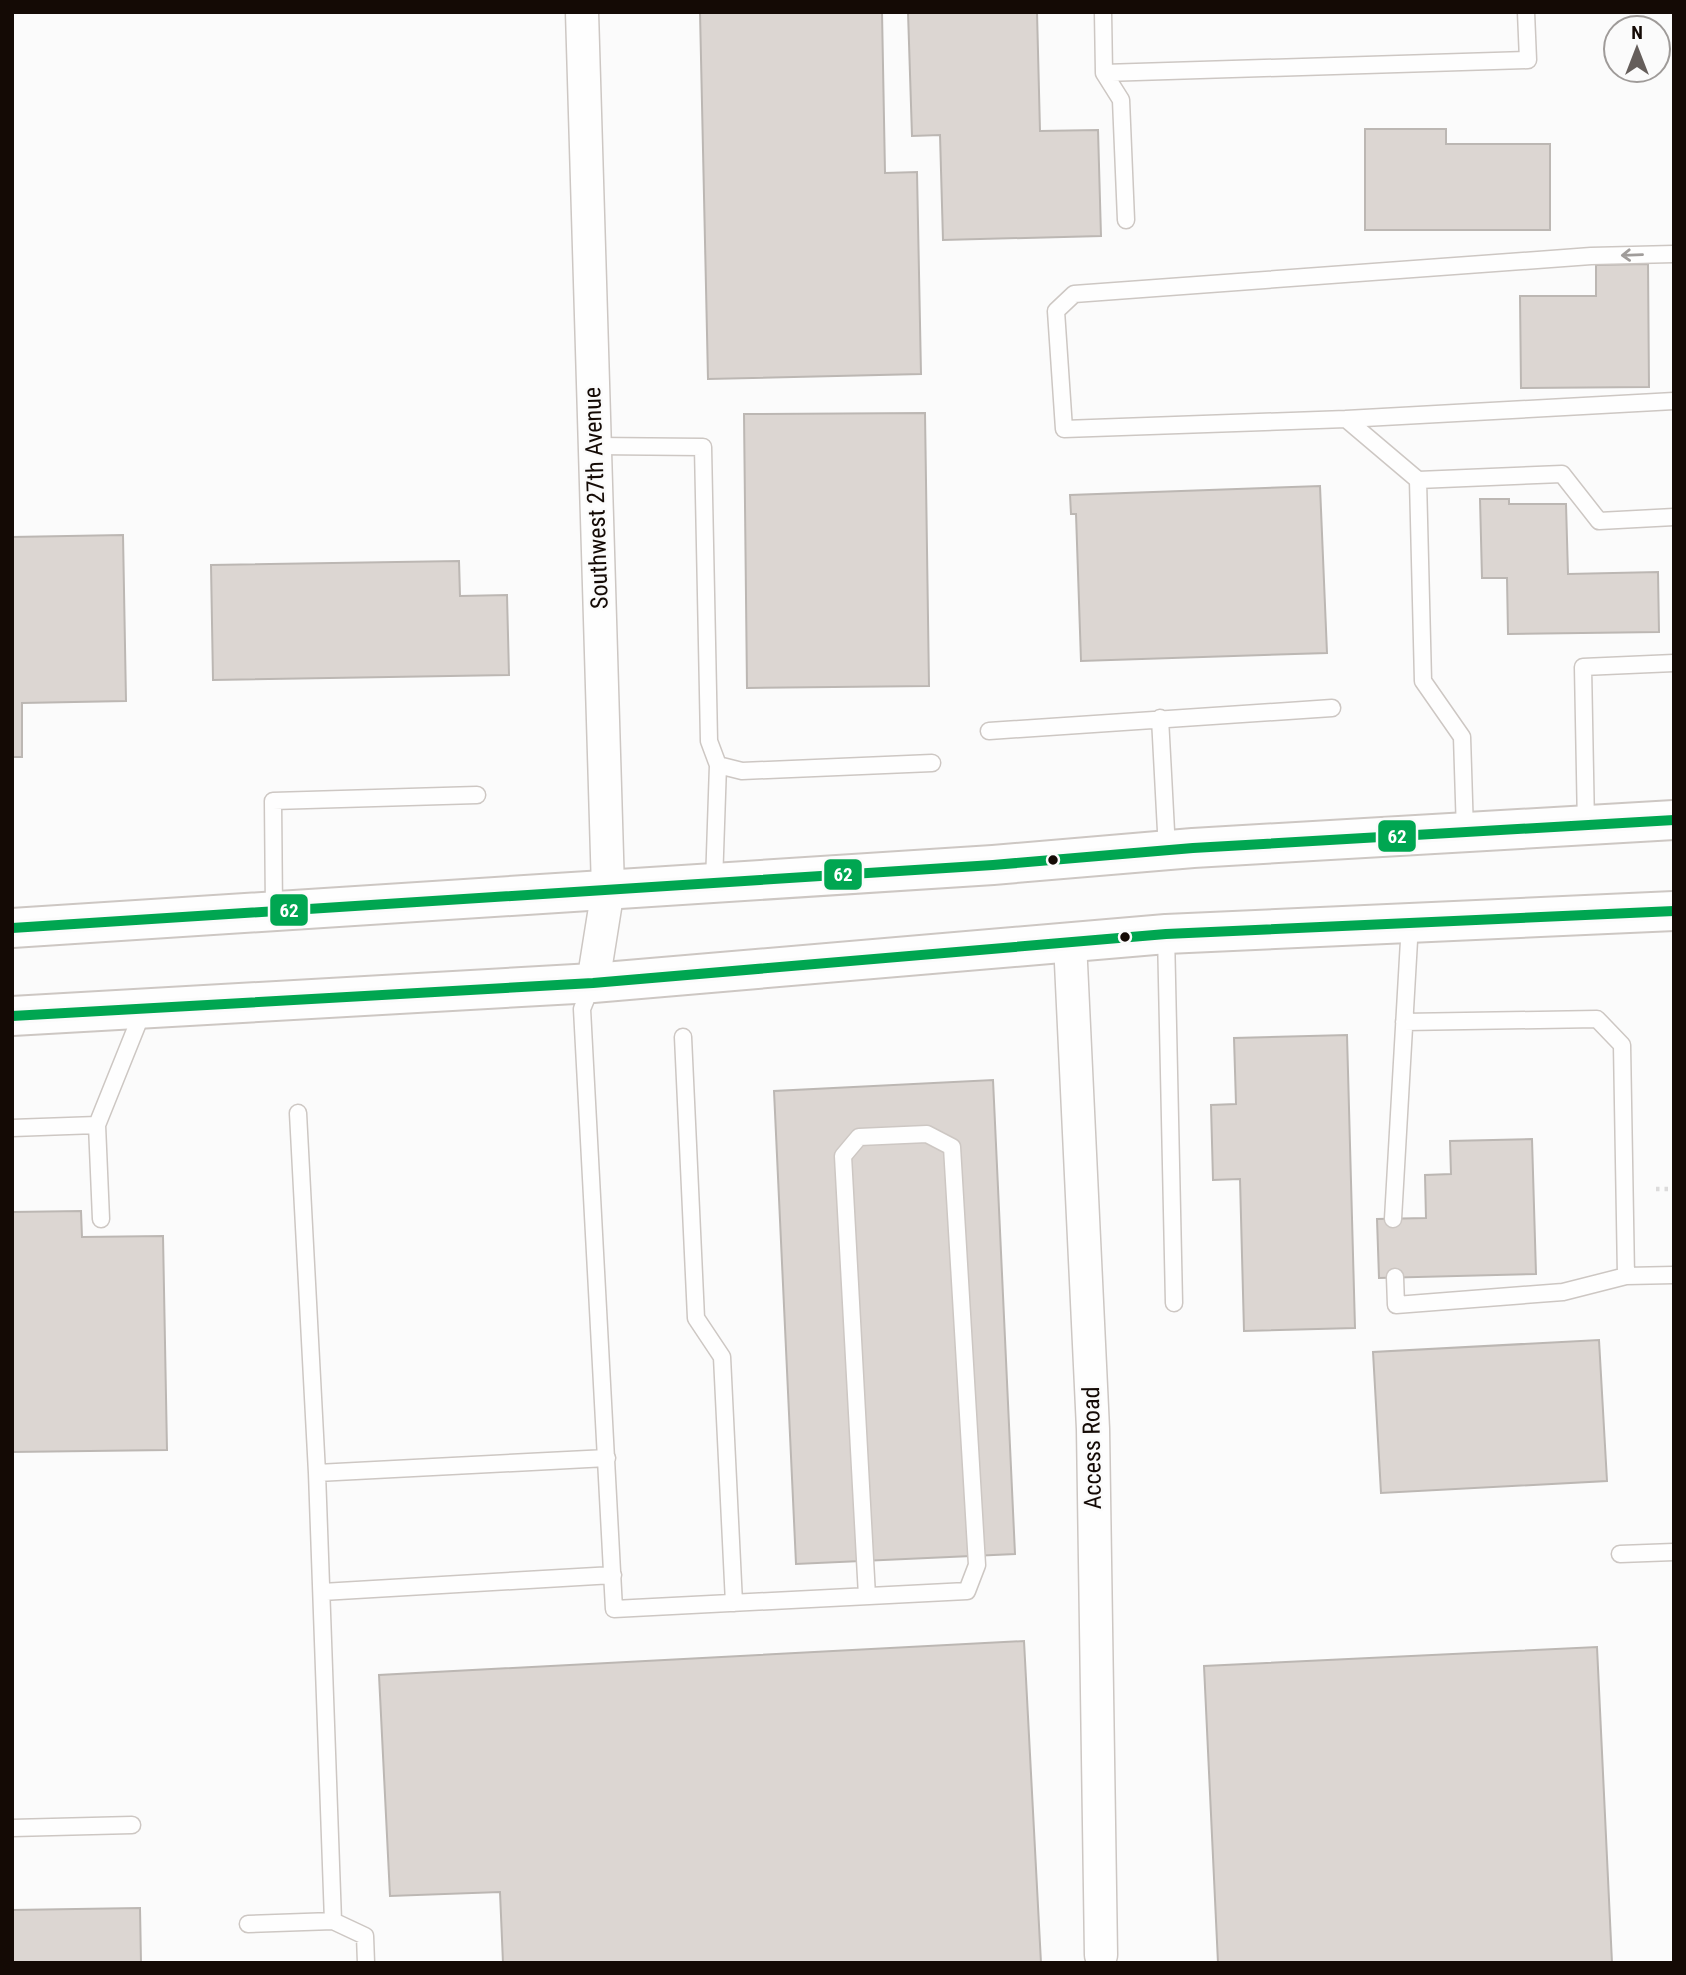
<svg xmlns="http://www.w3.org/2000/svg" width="1686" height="1975" font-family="'Roboto Condensed',sans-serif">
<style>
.building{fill:#dcd6d2;stroke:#bcb7b3;stroke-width:2}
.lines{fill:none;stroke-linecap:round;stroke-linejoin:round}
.lane-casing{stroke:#cdc7c3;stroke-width:19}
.street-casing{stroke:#cdc7c3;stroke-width:35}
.secondary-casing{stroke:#cdc7c3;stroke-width:42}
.path{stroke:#dcdbdb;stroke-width:4.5;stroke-dasharray:3.5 5;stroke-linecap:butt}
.lane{stroke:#fefefe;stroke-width:16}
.street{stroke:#fefefe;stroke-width:32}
.secondary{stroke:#fefefe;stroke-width:38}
.bus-1-casing{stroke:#fbfbfb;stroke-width:16}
.bus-1{stroke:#00a651;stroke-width:10}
.oneway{stroke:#a09c9a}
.bus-dot{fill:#140a05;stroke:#fbfbfb;stroke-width:2.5}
.labels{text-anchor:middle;stroke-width:5;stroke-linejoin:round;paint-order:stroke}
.street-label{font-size:24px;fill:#140a05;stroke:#fbfbfb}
.line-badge{stroke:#fbfbfb;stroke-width:2.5}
.badge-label{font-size:19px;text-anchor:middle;font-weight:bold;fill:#fff}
</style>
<rect width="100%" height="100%" fill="#fbfbfb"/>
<path class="building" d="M700,12H882L885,173L917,172L921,374L708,379Z
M908,12H1037L1040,131L1098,130L1101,236L943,240L940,135L912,136Z
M1365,129H1446V144H1550V230H1365Z
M1648,264L1649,387L1521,388L1520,296H1596V265Z
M925,413L929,686L747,688L744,414Z
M1320,486L1327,653L1081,661L1076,514H1071L1070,495Z
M1480,499H1509V504H1566L1568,574L1658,572L1659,632L1508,634L1507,578H1482Z
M123,535L126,701L22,703V757H12V537Z
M459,561L460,596L507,595L509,675L213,680L211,565Z
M1347,1035L1355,1328L1244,1331L1240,1179L1213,1180L1211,1105L1236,1104L1234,1038Z
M993,1080L1015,1554L796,1564L774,1091Z
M1532,1139L1536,1274L1379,1278L1377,1219L1426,1218L1425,1175L1451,1174L1450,1141Z
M81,1211L82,1237L163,1236L167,1450L12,1452V1212Z
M1599,1340L1607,1481L1381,1493L1373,1352Z
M1024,1641L1041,1963H503L500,1892L390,1896L379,1675Z
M1597,1647L1612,1963H1218L1204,1666Z
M140,1908L141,1963H12V1910Z"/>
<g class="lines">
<g class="lane-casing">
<path id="lane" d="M1103,12L1104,73L1121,100L1126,220
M1104,73L1528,60L1526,12
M1674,254L1591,256L1074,294L1056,311L1064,429L1346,419L1674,401
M1346,419L1418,480L1562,474L1599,521L1674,517
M595,446L703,447L709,741L718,765L714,883
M1418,480L1423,681L1462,737L1465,832
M1160,718L1167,850
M989,731L1332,708
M718,765L742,771L932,763
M1586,826L1583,667L1674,663
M274,911L273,801L477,795
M1166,934L1174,1303
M592,984L582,1009L614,1609L967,1591L977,1565L952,1147L927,1134L859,1137L843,1156L867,1596
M1404,1022L1597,1019L1622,1045L1626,1276
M683,1037L696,1318L722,1357L734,1603
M298,1113L317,1473
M97,1125L101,1219
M12,1128L97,1125L144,1008
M1393,1219L1410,923
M1395,1277L1396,1305L1563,1292L1626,1276L1674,1275
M1620,1554L1674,1552
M322,1592L613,1575
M12,1828L132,1825
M248,1924L333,1921
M366,1963L365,1936L333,1921L317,1473L607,1458"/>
</g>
<g class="street-casing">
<path id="street" d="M582,12L608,889L593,983
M1070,942L1093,1429L1101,1955"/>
</g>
<g class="secondary-casing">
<path id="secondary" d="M12,928L993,865L1193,848L1674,820
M12,1016L593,983L1166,934L1674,911"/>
</g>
<path class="path" d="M1656,1189H1674"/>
<use href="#lane" class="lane"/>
<use href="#street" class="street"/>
<use href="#secondary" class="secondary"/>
<g class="bus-1-casing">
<path id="bus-1" d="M12,928L993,865L1193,848L1674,820
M12,1016L593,983L1166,934L1674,911"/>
</g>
<use href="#bus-1" class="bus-1"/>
</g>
<defs><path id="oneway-shaft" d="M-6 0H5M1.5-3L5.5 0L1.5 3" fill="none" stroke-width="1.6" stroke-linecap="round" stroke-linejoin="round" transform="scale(1.75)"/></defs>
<use class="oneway" href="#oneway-shaft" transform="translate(1632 255) rotate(178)"/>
<g class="bus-dot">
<circle cx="1053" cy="860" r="6"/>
<circle cx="1125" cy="937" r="6"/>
</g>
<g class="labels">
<g class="street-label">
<text transform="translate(596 498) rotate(-92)" y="8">Southwest 27th Avenue</text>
<text transform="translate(1092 1448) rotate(-91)" y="8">Access Road</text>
</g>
</g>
<g class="line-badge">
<rect x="1377" y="819" width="40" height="34" rx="7" fill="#00a651"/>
<rect x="823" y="858" width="40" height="33" rx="7" fill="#00a651"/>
<rect x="269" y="893" width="40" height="34" rx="7" fill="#00a651"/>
</g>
<g class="badge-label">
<text x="1397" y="843">62</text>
<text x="843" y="881">62</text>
<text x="289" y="917">62</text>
</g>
<rect width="1686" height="1975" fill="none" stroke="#140a05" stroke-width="28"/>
<g transform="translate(1637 49)"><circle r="33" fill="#fbfbfb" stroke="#9f9b99" stroke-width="2"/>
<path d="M0-5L12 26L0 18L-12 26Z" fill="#655e5b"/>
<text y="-10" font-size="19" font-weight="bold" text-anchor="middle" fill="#140a05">N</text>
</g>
</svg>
